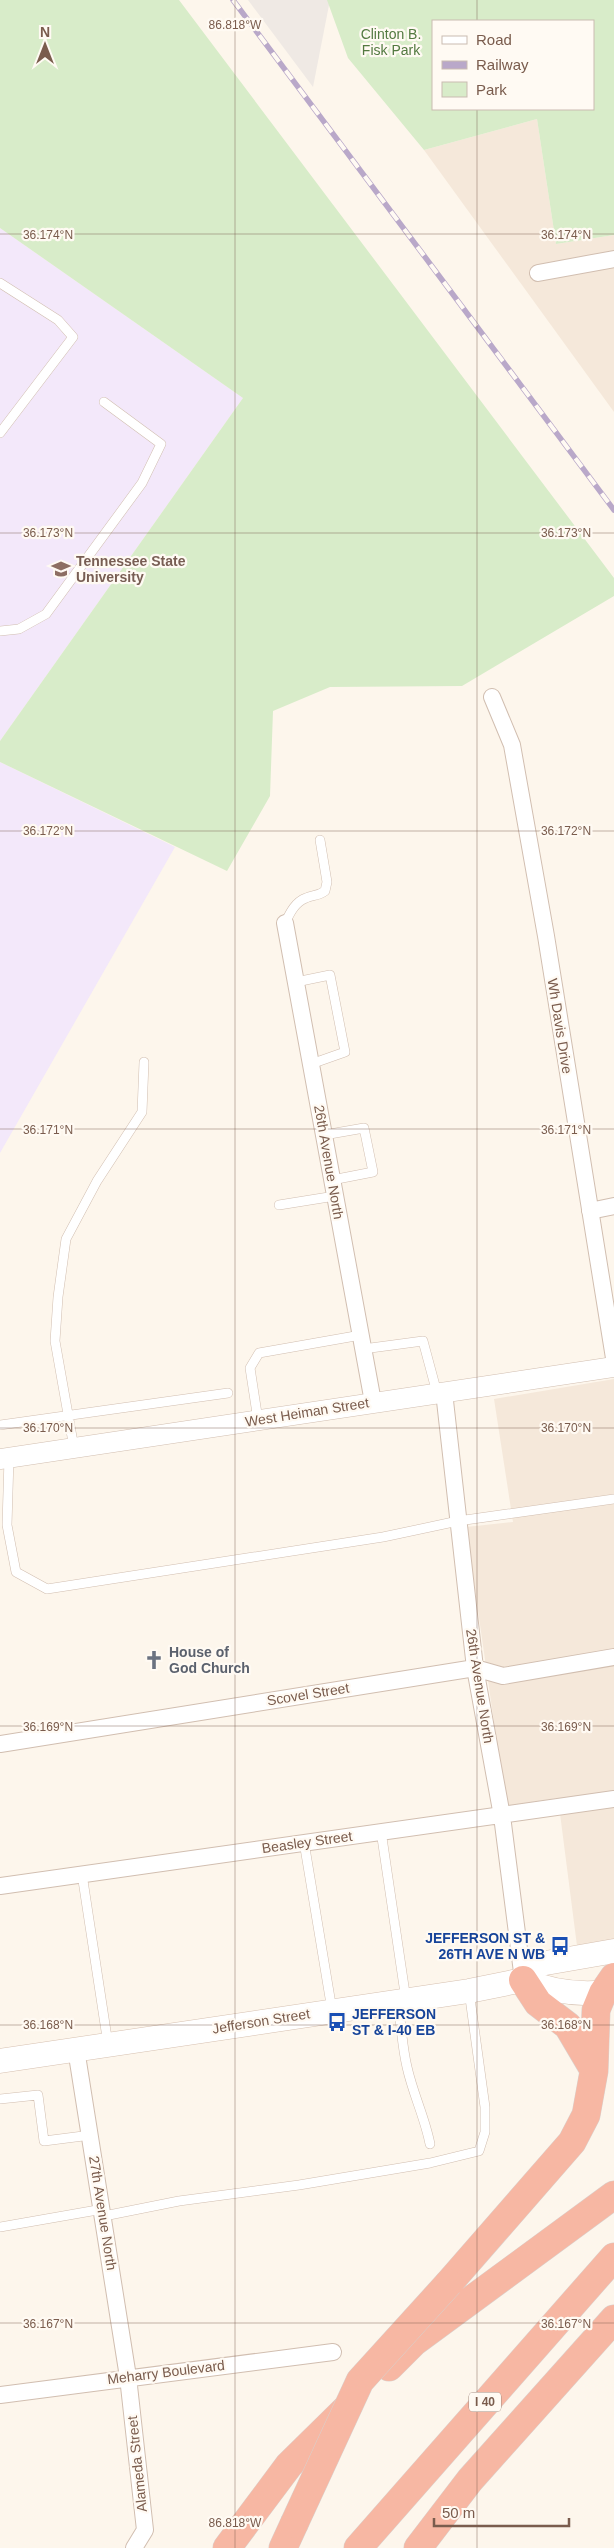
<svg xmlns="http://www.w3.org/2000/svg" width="614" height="2548" font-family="Helvetica,sans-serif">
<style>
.residential{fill:#f5e8da}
.industrial{fill:#efe9e4}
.education{fill:#f3e8fa}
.green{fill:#d8ecc9;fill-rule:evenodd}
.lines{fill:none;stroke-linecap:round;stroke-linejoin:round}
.service-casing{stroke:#d1beb0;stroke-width:10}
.minor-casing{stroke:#d1beb0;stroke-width:18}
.tertiary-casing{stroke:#d1beb0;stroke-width:21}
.secondary-casing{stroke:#d6c0b0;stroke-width:25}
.motorway-casing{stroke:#dad1cd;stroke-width:29}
.service{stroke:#fff;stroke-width:9}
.minor{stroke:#fff;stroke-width:16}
.tertiary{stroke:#fff;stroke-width:20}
.secondary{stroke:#fff;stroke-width:24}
.motorway{stroke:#f7b7a3;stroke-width:28}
.rail-casing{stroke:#b9a8c9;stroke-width:5.5}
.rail{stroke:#fffaf3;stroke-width:4;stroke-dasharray:11;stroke-linecap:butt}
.motorway-bridge-casing{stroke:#dad1cd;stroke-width:29;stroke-linecap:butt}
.motorway-bridge{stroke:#f7b7a3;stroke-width:28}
.ticks{fill:none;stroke:#7a5c4d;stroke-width:1;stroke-opacity:0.45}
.labels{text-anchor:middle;stroke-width:4.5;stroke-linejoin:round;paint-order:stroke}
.shield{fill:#fffaf3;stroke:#a28b7f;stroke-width:1}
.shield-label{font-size:12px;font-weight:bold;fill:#7a5c4d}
.park-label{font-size:14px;fill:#537a41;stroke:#fffaf3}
.education-label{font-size:14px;font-weight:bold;fill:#785e54;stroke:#fffaf3;text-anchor:start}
.street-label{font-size:14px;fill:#7a5c4d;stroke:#fffaf3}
.worship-label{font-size:14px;font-weight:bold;fill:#5b616d;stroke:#fffaf3;text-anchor:start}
.transit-label{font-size:14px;font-weight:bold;fill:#164399;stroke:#fffaf3;text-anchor:end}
.ticks-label{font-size:12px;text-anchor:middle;fill:#7a5c4d;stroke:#fffaf3;stroke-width:4.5;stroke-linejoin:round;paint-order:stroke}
</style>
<rect width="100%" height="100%" fill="#fdf6ec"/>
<path class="residential" d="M537,119L556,244L614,235V412L424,150Z
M614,1379V1939L577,1946L558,1798L506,1806L466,1527L513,1522L494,1399Z"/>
<path class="industrial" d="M248,0H330L313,87Z"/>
<path class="education" d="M0,228L243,398L0,741Z
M0,762L175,847L0,1153Z"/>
<path class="green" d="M0,0H179L614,578V596L462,686L330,687L273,711L270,796L227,871L0,762V741L243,398L0,228Z
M327,0H614V235L556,244L537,119L424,150L348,58ZM593,21V109H433V21Z"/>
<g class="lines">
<g class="service-casing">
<path id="service" d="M0,283L58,320L73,337L0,433
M0,631L19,629L46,614L142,483L161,444L104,402
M285,923C290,913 295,902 306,898C313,895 318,896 325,891L327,882L320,840
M296,982L330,975L345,1052L311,1064
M324,1135L364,1128L373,1172L332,1180
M279,1205L335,1196
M363,1349L423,1341L437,1393
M258,1420L250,1368L259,1353L361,1335
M0,1425L228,1393
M74,1448L55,1341L58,1297L66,1239L97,1181L142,1112L144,1062
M9,1458L7,1525L16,1572L47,1589L383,1537L458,1521L614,1499
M381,1831L406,2000
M304,1842L332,2010
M82,1874L108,2044
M398,2002C401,2023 402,2046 407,2067C413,2094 425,2118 430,2144
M0,2099L38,2095L44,2141L91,2135
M104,2216L179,2201L299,2185L430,2163L479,2151L485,2132V2107L469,1991
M0,2227L103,2209"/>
</g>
<g class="minor-casing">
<path id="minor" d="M538,273L614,259
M492,697L512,745L546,936L614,1358
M285,923L373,1402
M590,1211L614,1206
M444,1392L475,1668L502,1816L523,1980
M0,1744L475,1668L503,1676L614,1657
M0,1886L614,1799
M76,2049L128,2377L145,2530L134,2548
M0,2395L333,2352"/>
</g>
<g class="tertiary-casing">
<path id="tertiary" d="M0,1459L614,1367"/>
</g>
<g class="secondary-casing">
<path id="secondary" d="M523,1980C552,1992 583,1996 614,1991
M0,2061L469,1991L523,1980L540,1964L614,1951"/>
</g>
<g class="motorway-casing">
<path id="motorway" d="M523,1980L538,2003L568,2026L594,2070
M449,2283L572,2142L586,2115L594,2071L596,2010L603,1993L614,1977
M389,2367L414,2342L614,2195
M227,2548L289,2465L346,2409
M283,2548L294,2524
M358,2548L614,2257
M418,2548L470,2480L614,2319"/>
</g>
<use href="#service" class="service"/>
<use href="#minor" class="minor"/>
<use href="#tertiary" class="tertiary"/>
<use href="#secondary" class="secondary"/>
<use href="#motorway" class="motorway"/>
<g class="rail-casing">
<path id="rail" d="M233,0L614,510"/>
</g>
<use href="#rail" class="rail"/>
<g class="motorway-bridge-casing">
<path id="motorway-bridge" d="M294,2524L360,2381L449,2283"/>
</g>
<use href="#motorway-bridge" class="motorway-bridge"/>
</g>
<path class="ticks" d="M235,0V2548M477,0V21M477,109V2548M0,234H614M0,533H614M0,831H614M0,1129H614M0,1428H614M0,1726H614M0,2025H614M0,2323H614"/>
<defs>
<g id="university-bare" transform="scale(1.5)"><path d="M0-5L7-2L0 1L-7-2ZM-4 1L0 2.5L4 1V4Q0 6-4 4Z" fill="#8d6e63" stroke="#fffaf3" stroke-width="2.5" paint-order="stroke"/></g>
<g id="church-bare" transform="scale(1.5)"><path d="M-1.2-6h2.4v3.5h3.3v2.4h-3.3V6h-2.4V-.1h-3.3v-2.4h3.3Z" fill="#6b7280" stroke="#fffaf3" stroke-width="2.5" paint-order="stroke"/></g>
<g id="bus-bare" transform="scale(1.5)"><path d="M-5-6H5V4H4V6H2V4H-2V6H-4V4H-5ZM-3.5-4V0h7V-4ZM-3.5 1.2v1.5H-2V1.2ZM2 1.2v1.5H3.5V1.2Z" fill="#1a4fb4" stroke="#fffaf3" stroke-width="2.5" paint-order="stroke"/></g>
</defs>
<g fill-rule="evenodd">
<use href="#university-bare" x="61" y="569"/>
<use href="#church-bare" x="154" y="1660"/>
<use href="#bus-bare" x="560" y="1946"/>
<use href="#bus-bare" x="337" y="2022"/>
</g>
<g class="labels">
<rect class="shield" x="469" y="2392.5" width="32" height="19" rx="4"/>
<g class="shield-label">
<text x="485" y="2406">I 40</text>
</g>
<g class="park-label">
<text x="391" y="39">Clinton B.<tspan x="391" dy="16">Fisk Park</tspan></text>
</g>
<g class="education-label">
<text x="76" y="566">Tennessee State<tspan x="76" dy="16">University</tspan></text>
</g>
<g class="street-label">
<text transform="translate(560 1026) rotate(81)" y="5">Wh Davis Drive</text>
<text transform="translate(329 1162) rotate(80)" y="5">26th Avenue North</text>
<text transform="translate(307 1412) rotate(-9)" y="5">West Heiman Street</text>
<text transform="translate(480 1686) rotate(81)" y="5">26th Avenue North</text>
<text transform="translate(308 1694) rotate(-9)" y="5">Scovel Street</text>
<text transform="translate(307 1842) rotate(-8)" y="5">Beasley Street</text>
<text transform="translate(261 2021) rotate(-9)" y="5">Jefferson Street</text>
<text transform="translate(103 2213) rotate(81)" y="5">27th Avenue North</text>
<text transform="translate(166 2372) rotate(-7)" y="5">Meharry Boulevard</text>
<text transform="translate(137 2464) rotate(-96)" y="5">Alameda Street</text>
</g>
<g class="worship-label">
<text x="169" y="1657">House of<tspan x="169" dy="16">God Church</tspan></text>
</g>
<g class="transit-label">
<text x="545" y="1943">JEFFERSON ST &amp;<tspan x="545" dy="16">26TH AVE N WB</tspan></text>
<text x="352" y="2019" text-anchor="start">JEFFERSON<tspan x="352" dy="16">ST &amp; I-40 EB</tspan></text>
</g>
</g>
<g class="ticks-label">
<text x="235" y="29">86.818°W</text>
<text x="48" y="239">36.174°N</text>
<text x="566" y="239">36.174°N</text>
<text x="48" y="537">36.173°N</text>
<text x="566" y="537">36.173°N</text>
<text x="48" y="835">36.172°N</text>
<text x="566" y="835">36.172°N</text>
<text x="48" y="1134">36.171°N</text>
<text x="566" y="1134">36.171°N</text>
<text x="48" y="1432">36.170°N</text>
<text x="566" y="1432">36.170°N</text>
<text x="48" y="1731">36.169°N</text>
<text x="566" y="1731">36.169°N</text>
<text x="48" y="2029">36.168°N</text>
<text x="566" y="2029">36.168°N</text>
<text x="48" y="2328">36.167°N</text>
<text x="566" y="2328">36.167°N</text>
<text x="235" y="2527">86.818°W</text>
</g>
<rect x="432" y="20" width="162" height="90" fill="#fffaf3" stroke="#cabbb1"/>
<rect x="442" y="36" width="25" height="8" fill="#ffffff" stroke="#cabbb1"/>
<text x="476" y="45" font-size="15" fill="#7a5c4d">Road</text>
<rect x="442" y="61" width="25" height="8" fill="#b9a8c9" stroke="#cabbb1"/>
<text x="476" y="70" font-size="15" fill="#7a5c4d">Railway</text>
<rect x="442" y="82" width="25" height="15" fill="#d8ecc9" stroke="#cabbb1"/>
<text x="476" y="95" font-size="15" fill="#7a5c4d">Park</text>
<g transform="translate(45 45)" stroke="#fffaf3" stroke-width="4" paint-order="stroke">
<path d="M0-4L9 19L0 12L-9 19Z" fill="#7a5c4d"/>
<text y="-8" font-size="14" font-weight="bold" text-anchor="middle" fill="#7a5c4d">N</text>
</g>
<path d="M434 2518v8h135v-8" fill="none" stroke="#7a5c4d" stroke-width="2.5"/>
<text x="442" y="2518" font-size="15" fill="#7a5c4d" stroke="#fffaf3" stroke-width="4" paint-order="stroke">50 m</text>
</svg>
